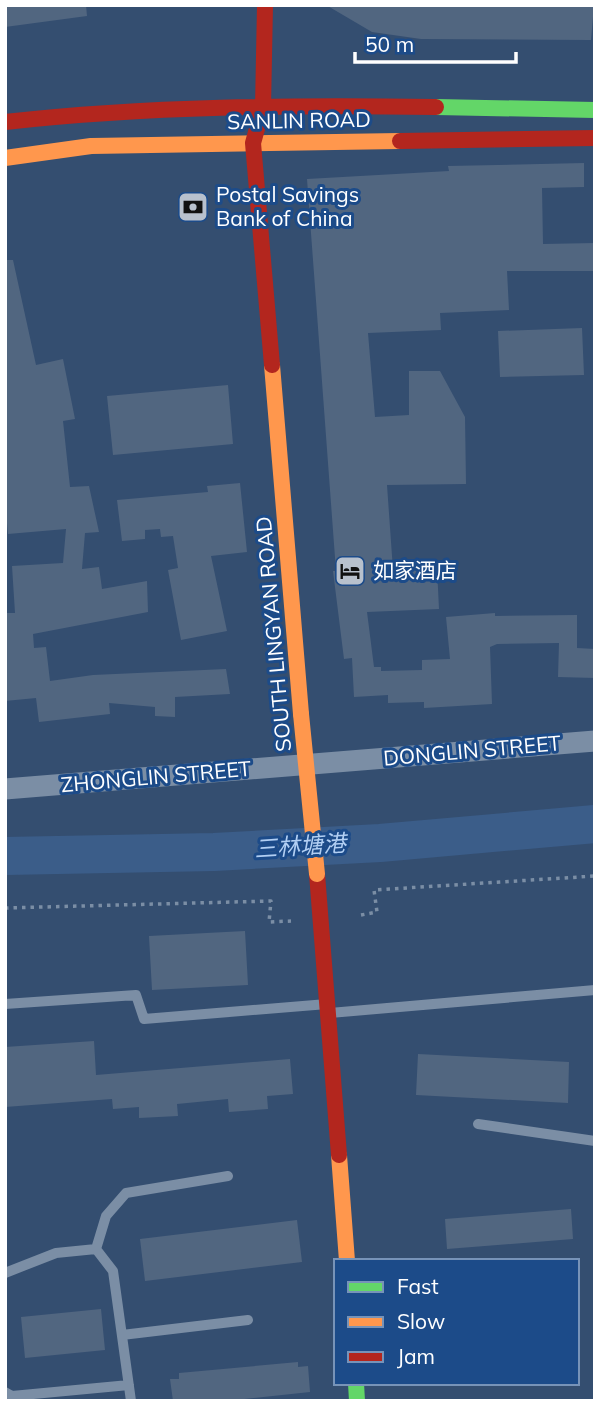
<svg xmlns="http://www.w3.org/2000/svg" width="600" height="1406" font-family="Mulish,'Noto Sans SC',sans-serif">
<style>
.lines{fill:none;stroke-linecap:round;stroke-linejoin:round}
.river{stroke:#3b5d89;stroke-width:38}
.building{fill:#516680}
.path{stroke:#7b8ea5;stroke-width:3.5;stroke-dasharray:3.5 5;stroke-linecap:butt}
.lane{stroke:#7b8ea5;stroke-width:10}
.street{stroke:#7b8ea5;stroke-width:21}
.fast{stroke:#63d668;stroke-width:16}
.slow{stroke:#ff974d;stroke-width:16}
.jam{stroke:#b3261e;stroke-width:16}
.slow-bridge{stroke:#ff974d;stroke-width:16}
.labels{text-anchor:middle;stroke-width:6;stroke-linejoin:round;paint-order:stroke}
.street-label{font-size:21px;fill:#fff;stroke:#1c4b89}
.poi-label{font-size:21px;fill:#fff;stroke:#1c4b89;text-anchor:start}
.water-label{font-size:23px;font-style:italic;fill:#b2cff3;stroke:#1c4b89}
</style>
<rect width="100%" height="100%" fill="#344e70"/>
<g class="lines">
<path class="river" d="M5,856L214,852L380,843L595,824"/>
</g>
<path class="building" d="M5,5H86L87,16L5,27Z
M326,5H594L591,40L421,39L372,32Z
M584,163V187L542,188L543,244L595,243V271H507L509,310L440,313L441,330L368,333L375,417L409,415V371H440L465,417L466,484L387,485L393,570L437,568L439,609L367,612L374,667H381V671L422,670V660L450,659L446,617L495,613V616L577,615V648L595,649V678L558,677L559,643L497,644L490,647L492,704L424,708V702L388,703V695L354,697L352,658L344,659L333,571H336L307,179L449,171L448,166Z
M5,260H13L36,365L63,359L75,419L63,421L70,487L89,486L99,532L85,533L82,569L99,567L102,589L147,581L148,612L33,634L34,648L46,647L50,681L93,675L226,669L230,694L175,697V717L155,716V707L109,703L110,714L39,722L36,698L5,701V613H15L12,566L63,563L66,529L8,534L5,502Z
M582,328L584,375L500,377L498,331Z
M228,385L233,444L113,455L107,396Z
M240,483L247,552L211,556L227,631L181,640L168,570L178,568L173,536L161,537L160,529L145,530V539L122,541L117,500L208,492L207,486Z
M245,931L248,985L152,990L149,936Z
M94,1041L96,1075L290,1059L293,1094L267,1096L268,1109L229,1112L228,1099L177,1104L178,1116L139,1118V1107L113,1109L112,1099L5,1107V1047Z
M418,1054L569,1062L568,1103L416,1095Z
M571,1209L573,1239L447,1249L445,1219Z
M297,1220L302,1262L145,1281L140,1239Z
M101,1309L105,1350L25,1358L21,1317Z
M298,1362V1367L308,1366L310,1392L226,1401H173L170,1379H179V1373Z"/>
<g class="lines">
<path class="path" d="M5,908L271,901L269,922L291,921
M361,915L377,912L374,890L595,876"/>
<path class="lane" d="M5,1004L136,995L144,1019L327,1004
M330,1013L595,990
M478,1124L595,1141
M96,1249L113,1271L131,1401
M5,1273L56,1253L96,1249L106,1216L126,1193L228,1176
M122,1335L248,1320
M5,1392L12,1396L129,1385"/>
<path class="street" d="M5,789L595,741"/>
<path class="fast" d="M436,107L595,110
M356,1383L357,1401"/>
<path class="slow" d="M5,158L91,146L400,141
M272,365L301,714
M339,1155L347,1261"/>
<path class="jam" d="M265,5L263,107L253,143L272,365
M5,122C149,106 292,105 436,107
M400,141L595,138
M317,874L339,1155"/>
<path class="slow-bridge" d="M301,714L317,874"/>
</g>
<defs>
<g id="bank-square" transform="scale(1.575)"><rect x="-9" y="-9" width="18" height="18" rx="4" fill="#b8c1cd" stroke="#1c4b89"/><path d="M-6-4H6V4H-6ZM0-2.3a2.3 2.3 0 1 0 0 4.6a2.3 2.3 0 1 0 0-4.6Z" fill="#111"/></g>
<g id="hotel-square" transform="scale(1.575)"><rect x="-9" y="-9" width="18" height="18" rx="4" fill="#b8c1cd" stroke="#1c4b89"/><path d="M-6-4.5h1.5V1H6V5H4.5V3h-9V5H-6ZM-4 0a1.8 1.8 0 1 1 3.6 0ZM.5 0V-2.5h3Q6-2.5 6 0Z" fill="#111"/></g>
</defs>
<g fill-rule="evenodd">
<use href="#bank-square" x="193" y="207"/>
<use href="#hotel-square" x="350" y="571"/>
</g>
<g class="labels">
<g class="street-label">
<text transform="translate(299 121) rotate(-1)" y="7">SANLIN ROAD</text>
<text transform="translate(274 634) rotate(-95)" y="7">SOUTH LINGYAN ROAD</text>
<text transform="translate(472 751) rotate(-5)" y="7">DONGLIN STREET</text>
<text transform="translate(156 777) rotate(-5)" y="7">ZHONGLIN STREET</text>
</g>
<g class="poi-label">
<text x="216" y="202">Postal Savings<tspan x="216" dy="24">Bank of China</tspan></text>
<text x="373" y="578">如家酒店</text>
</g>
<g class="water-label">
<text transform="translate(300 846) rotate(-4)" y="8">三林塘港</text>
</g>
</g>
<rect width="600" height="1406" fill="none" stroke="#ffffff" stroke-width="14"/>
<rect x="334" y="1259" width="245" height="126" fill="#1c4b89" stroke="#7793b8" stroke-width="2"/>
<rect x="348" y="1282" width="35" height="10" fill="#63d668" stroke="#7793b8" stroke-width="2"/>
<text x="397" y="1294" font-size="21" fill="#ffffff">Fast</text>
<rect x="348" y="1317" width="35" height="10" fill="#ff974d" stroke="#7793b8" stroke-width="2"/>
<text x="397" y="1329" font-size="21" fill="#ffffff">Slow</text>
<rect x="348" y="1352" width="35" height="10" fill="#b3261e" stroke="#7793b8" stroke-width="2"/>
<text x="397" y="1364" font-size="21" fill="#ffffff">Jam</text>
<path d="M355 52v10h161v-10" fill="none" stroke="#ffffff" stroke-width="3.5"/>
<text x="365" y="52" font-size="21" fill="#ffffff" stroke="#1c4b89" stroke-width="5" paint-order="stroke">50 m</text>
</svg>
